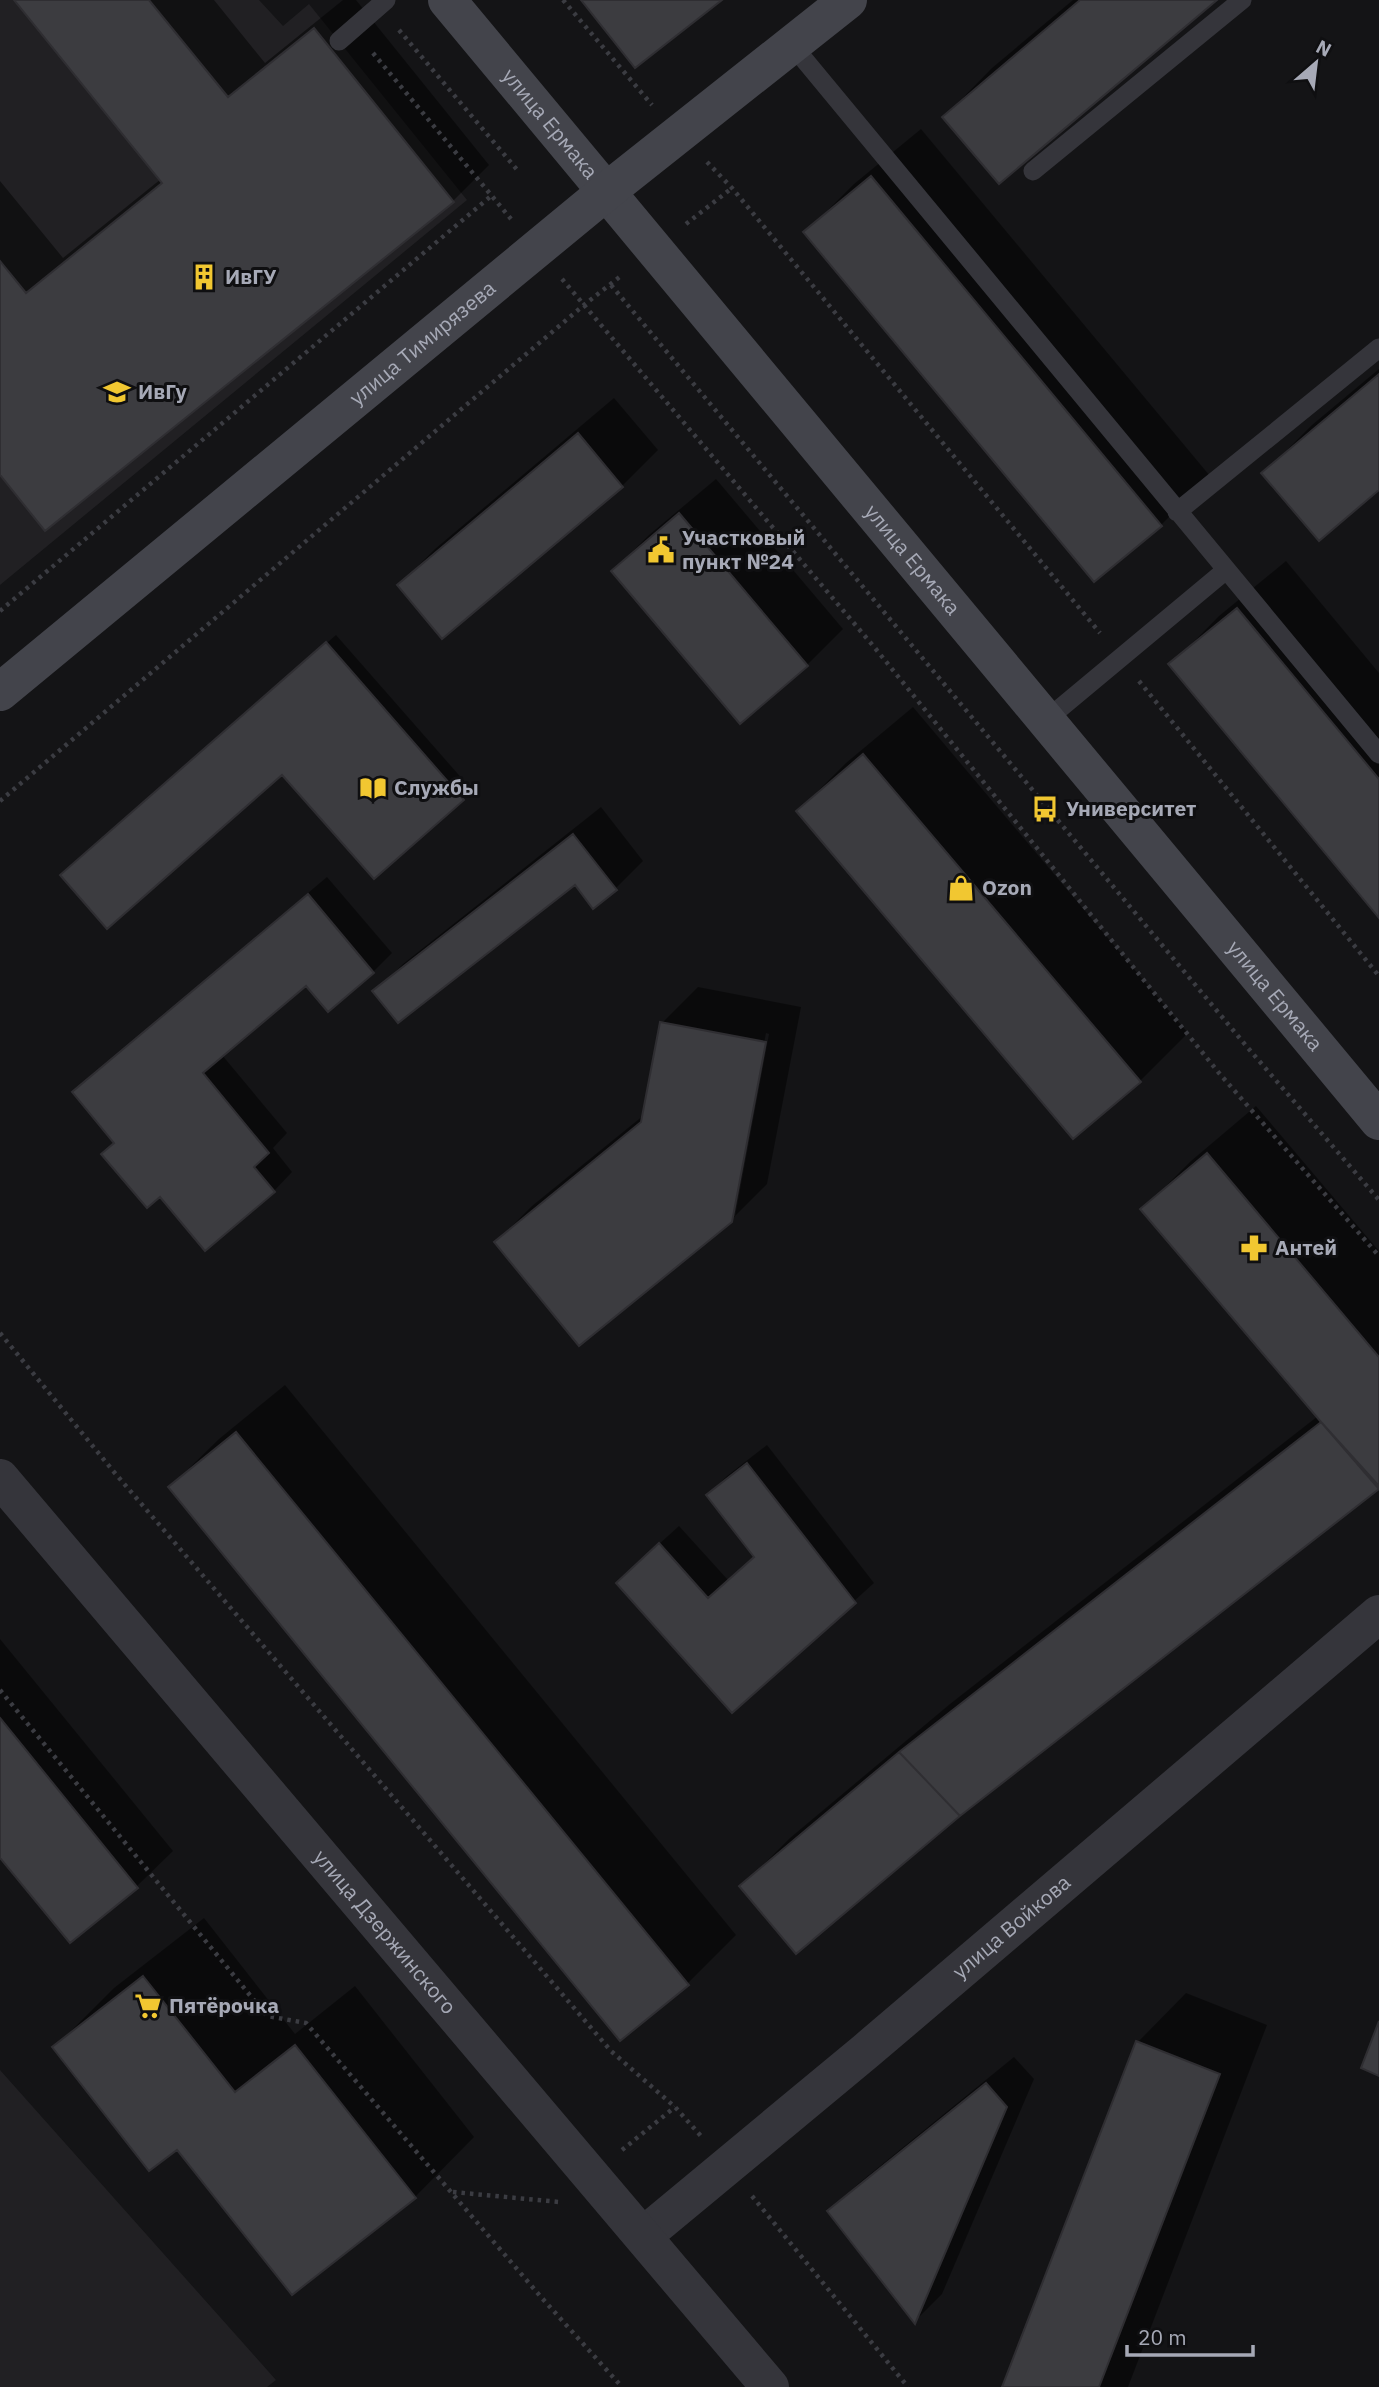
<svg xmlns="http://www.w3.org/2000/svg" width="1379" height="2387" font-family="'IBM Plex Sans',sans-serif">
<style>
.built{fill:#212023}
.shadow{fill:#0007;fill-rule:evenodd}
.building{fill:#3c3c40;stroke:#2f2e32;stroke-width:2}
.lines{fill:none;stroke-linecap:round;stroke-linejoin:round}
.path{stroke:#3b3c42;stroke-width:4.5;stroke-dasharray:3.5 5;stroke-linecap:butt}
.service{stroke:#35353b;stroke-width:19}
.minor{stroke:#35353b;stroke-width:38}
.tertiary{stroke:#35353b;stroke-width:38}
.secondary{stroke:#43444b;stroke-width:38}
.labels{text-anchor:middle;stroke-width:6;stroke-linejoin:round;paint-order:stroke}
.street-label{font-size:21px;fill:#a6a9b6;stroke:#0f0f11}
.poi-label{font-size:21px;font-weight:bold;fill:#a6a9b6;stroke:#0f0f11;text-anchor:start}
</style>
<rect width="100%" height="100%" fill="#141416"/>
<path class="built" d="M0,0H259L283,26L309,4L467,200L0,585Z
M0,2070L276,2380L267,2387H0Z"/>
<path class="shadow" d="M17,0H214L265,63L343,0H356L489,165L453,201L0,472V181L63,258L161,179Z
M1073,0H1215L944,117L992,68Z
M921,129L1210,476L1161,525L1095,580L806,232L854,184Z
M1379,369V488L1264,473L1312,425Z
M614,398L658,450L622,486L443,637L399,585L435,549Z
M716,479L843,629L807,665L740,721L613,571L649,535Z
M1286,561L1379,673V915L1171,665L1219,616Z
M336,635L472,790L463,799L283,773L71,866Z
M913,707L1188,1033L1140,1081L1074,1137L798,811L846,763Z
M601,807L643,861L616,888L594,906L575,882L375,992L403,964Z
M327,877L392,953L373,972L306,984L222,1055L287,1133L273,1148L292,1172L274,1191L116,1142L74,1092L93,1073Z
M698,987L801,1007L767,1184L730,1221L496,1242L532,1206L644,1115L662,1023ZM766,1033L769,1034L735,1216H731Z
M1256,1106L1379,1251V1486L959,1815L742,1886L790,1838L950,1704L1318,1416L1143,1209L1191,1161Z
M285,1385L736,1935L687,1984L170,1487L219,1439Z
M767,1445L874,1583L733,1711L637,1564L679,1526L728,1580L756,1556L708,1495L727,1476Z
M0,1639L173,1851L137,1886L70,1941L0,1855Z
M204,1918L295,2034L355,1986L474,2137L415,2197L177,2147L54,2048L114,1988Z
M1186,1993L1267,2025L1128,2387H1004L1138,2042Z
M1014,2057L1034,2079L942,2294L915,2321L830,2212L858,2184Z"/>
<path class="building" d="M14,0H149L228,97L314,28L454,202L45,531L0,475V261L26,293L162,183Z
M581,0H722L635,68Z
M1080,0H1217L999,184L942,117Z
M871,176L1162,526L1094,582L803,232Z
M1379,374V490L1319,541L1261,473Z
M578,433L623,487L442,639L397,585Z
M679,513L808,666L740,724L611,571Z
M1237,608L1379,779V918L1168,664Z
M326,642L464,800L374,879L282,775L107,929L60,875Z
M863,754L1141,1082L1073,1139L796,811Z
M573,834L617,890L593,909L575,885L398,1023L372,991Z
M308,894L374,973L328,1012L306,986L203,1073L269,1153L254,1167L275,1192L205,1251L160,1197L147,1208L101,1154L114,1143L72,1092Z
M660,1022L766,1042L732,1222L579,1346L494,1242L641,1122Z
M1207,1153L1379,1357V1486L1321,1422L1140,1209Z
M1321,1422L1379,1489L960,1816L899,1752Z
M236,1432L689,1985L620,2041L168,1487Z
M747,1463L856,1603L732,1713L616,1583L659,1543L708,1598L754,1557L706,1495Z
M0,1718L138,1888L70,1943L0,1858Z
M899,1752L960,1816L796,1954L739,1886Z
M143,1976L235,2092L295,2045L416,2198L292,2295L177,2150L149,2171L52,2047Z
M1379,2021V2076L1361,2068Z
M1136,2041L1220,2074L1099,2387H1002Z
M986,2083L1007,2107L915,2324L827,2211Z"/>
<g class="lines">
<path class="path" d="M563,0L652,105
M399,30L519,172
M373,53L511,219
M707,162L732,188L1100,633
M686,224L732,188
M562,279L875,648L1219,1073L1379,1256
M611,285L1248,1048L1379,1200
M0,611L491,196
M1139,681L1379,976
M0,801L584,305L622,275
M0,1333L114,1472L611,2051L675,2107L701,2136
M0,1690L267,2016L306,2023L541,2297L622,2387
M622,2150L675,2107
M453,2192L559,2202
M752,2196L908,2387"/>
<path class="service" d="M339,41L386,0
M793,46L1379,754
M1033,171L1242,0
M1177,512L1379,348
M1046,720L1226,570"/>
<path class="minor" id="s1" d="M643,2236L866,2051L1379,1614"/>
<path class="tertiary" id="s2" d="M0,1478L770,2387"/>
<g class="secondary">
<path id="s3" d="M447,0L1379,1121"/>
<path id="s4" d="M0,692L607,191L848,0"/>
</g>
</g>
<defs>
<g id="building-bare" transform="scale(2.1)"><path d="M-4-6H4V6H1V3H-1V6H-4ZM-2.5-4.3h1.7v1.8h-1.7ZM.8-4.3h1.7v1.8H.8ZM-2.5-1h1.7V.8h-1.7ZM.8-1h1.7V.8H.8Z" fill="#f1c731" stroke="#0f0f11" stroke-width="2.5" paint-order="stroke"/></g>
<g id="university-bare" transform="scale(2.1)"><path d="M0-5L7-2L0 1L-7-2ZM-4 1L0 2.5L4 1V4Q0 6-4 4Z" fill="#f1c731" stroke="#0f0f11" stroke-width="2.5" paint-order="stroke"/></g>
<g id="civic-bare" transform="scale(2.1)"><path d="M-.6-6.5H3V-4.5H.6V-3L4-1V1h2V6H-6V1h2V-1L-.6-3ZM-1.2 2.5V6h2.4V2.5Z" fill="#f1c731" stroke="#0f0f11" stroke-width="2.5" paint-order="stroke"/></g>
<g id="library-bare" transform="scale(2.1)"><path d="M-6-4Q-3-5.5-.7-3.5V5Q-3 3-6 4ZM6-4Q3-5.5 .7-3.5V5Q3 3 6 4Z" fill="#f1c731" stroke="#0f0f11" stroke-width="2.5" paint-order="stroke"/></g>
<g id="bus-bare" transform="scale(2.1)"><path d="M-5-6H5V4H4V6H2V4H-2V6H-4V4H-5ZM-3.5-4V0h7V-4ZM-3.5 1.2v1.5H-2V1.2ZM2 1.2v1.5H3.5V1.2Z" fill="#f1c731" stroke="#0f0f11" stroke-width="2.5" paint-order="stroke"/></g>
<g id="shop-bare" transform="scale(2.1)"><path d="M-5-2.5h2.3a2.7 3.5 0 0 1 5.4 0H5L5.5 6h-11ZM-1.5-2.5h3a1.5 2.3 0 0 0-3 0Z" fill="#f1c731" stroke="#0f0f11" stroke-width="2.5" paint-order="stroke"/></g>
<g id="pharmacy-bare" transform="scale(2.1)"><path d="M-2-6h4v4h4v4h-4v4h-4v-4h-4v-4h4Z" fill="#f1c731" stroke="#0f0f11" stroke-width="2.5" paint-order="stroke"/></g>
<g id="supermarket-bare" transform="scale(2.1)"><path d="M-6-5.5h2.5l.6 2H6L4.5 2H-2.5L-4.4-4H-6ZM-1.5 3.2a1.3 1.3 0 1 0 .1 0ZM3 3.2a1.3 1.3 0 1 0 .1 0Z" fill="#f1c731" stroke="#0f0f11" stroke-width="2.5" paint-order="stroke"/></g>
</defs>
<g fill-rule="evenodd">
<use href="#building-bare" x="204" y="277"/>
<use href="#university-bare" x="117" y="392"/>
<use href="#civic-bare" x="661" y="550"/>
<use href="#library-bare" x="373" y="788"/>
<use href="#bus-bare" x="1045" y="809"/>
<use href="#shop-bare" x="961" y="888"/>
<use href="#pharmacy-bare" x="1254" y="1248"/>
<use href="#supermarket-bare" x="148" y="2006"/>
</g>
<g class="labels">
<g class="street-label">
<text dy="7" stroke="none"><textPath href="#s3" startOffset="161">улица Ермака</textPath></text>
<text dy="7" stroke="none"><textPath href="#s4" startOffset="548">улица Тимирязева</textPath></text>
<text dy="7" stroke="none"><textPath href="#s3" startOffset="728">улица Ермака</textPath></text>
<text dy="7" stroke="none"><textPath href="#s3" startOffset="1295">улица Ермака</textPath></text>
<text dy="7" stroke="none"><textPath href="#s1" startOffset="481">улица Войкова</textPath></text>
<text dy="7" stroke="none"><textPath href="#s2" startOffset="595">улица Дзержинского</textPath></text>
</g>
<g class="poi-label">
<text x="225" y="284">ИвГУ</text>
<text x="138" y="399">ИвГу</text>
<text x="682" y="545">Участковый<tspan x="682" dy="24">пункт №24</tspan></text>
<text x="394" y="795">Службы</text>
<text x="1066" y="816">Университет</text>
<text x="982" y="895">Ozon</text>
<text x="1275" y="1255">Антей</text>
<text x="169" y="2013">Пятёрочка</text>
</g>
</g>
<g transform="translate(1316 63) rotate(28)" stroke="#0f0f11" stroke-width="5" paint-order="stroke">
<path d="M0-5L12 26L0 18L-12 26Z" fill="#a6a9b6"/>
<text y="-10" font-size="19" font-weight="bold" text-anchor="middle" fill="#a6a9b6">N</text>
</g>
<path d="M1127 2345v10h126v-10" fill="none" stroke="#a6a9b6" stroke-width="3.5"/>
<text x="1138" y="2345" font-size="21" fill="#a6a9b6" stroke="#0f0f11" stroke-width="5" paint-order="stroke">20 m</text>
</svg>
